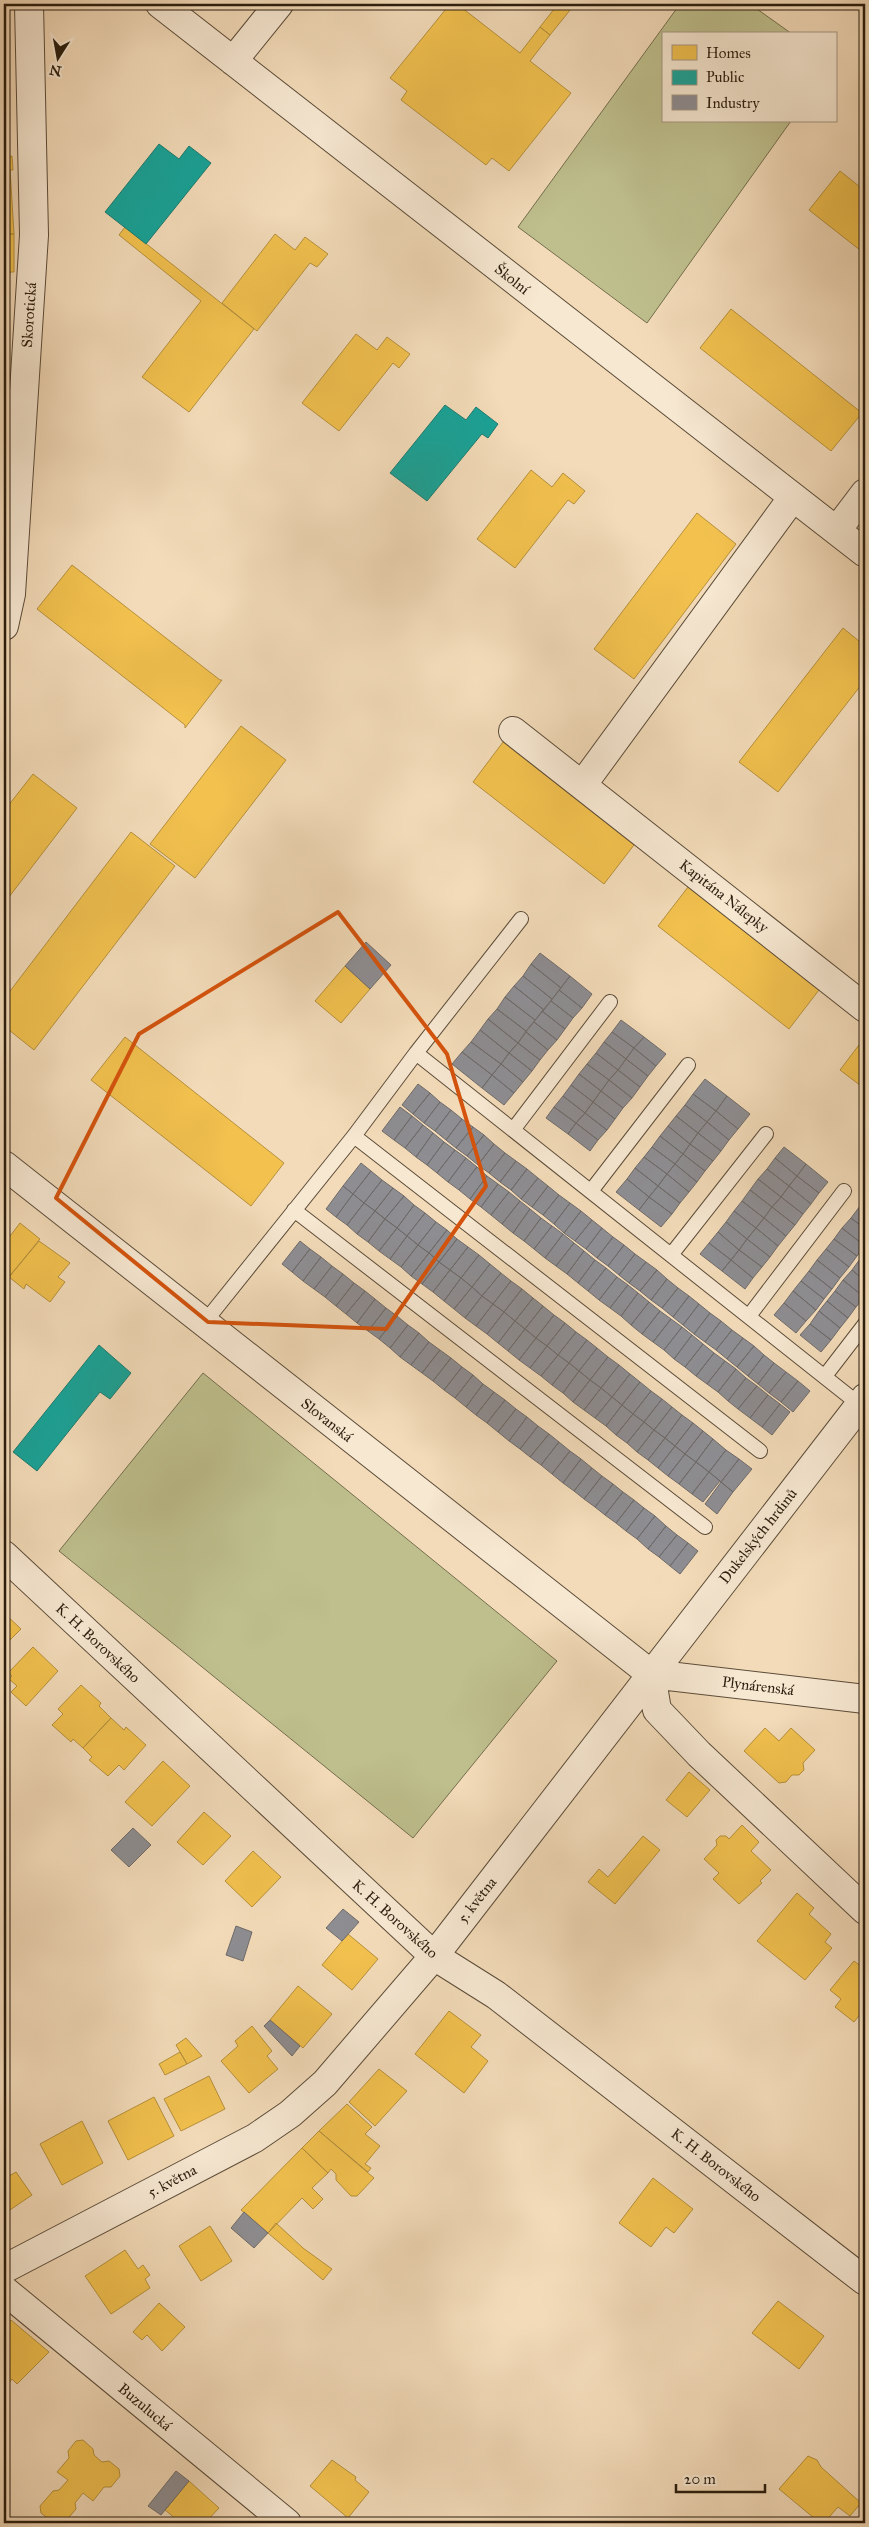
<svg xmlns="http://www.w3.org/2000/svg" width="869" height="2527" font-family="'IM FELL Great Primer',serif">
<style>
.garden{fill:#bebf8d;stroke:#746e4e}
.homes{fill:#f2c14e;stroke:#b6903b}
.public{fill:#17a398;stroke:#1d7b6f}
.industry{fill:#8d8d92;stroke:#6f6b6a}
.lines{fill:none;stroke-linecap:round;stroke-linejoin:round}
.service-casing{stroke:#5c4c39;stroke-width:16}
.minor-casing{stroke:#5c4c39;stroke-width:30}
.service{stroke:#f7e8d2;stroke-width:14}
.minor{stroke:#f7e8d2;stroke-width:28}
.marked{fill:none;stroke:#d5530c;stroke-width:4;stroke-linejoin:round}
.labels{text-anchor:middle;stroke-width:5;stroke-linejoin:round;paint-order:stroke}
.street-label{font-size:15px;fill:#2a1d0e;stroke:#f7e8d2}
</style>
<rect width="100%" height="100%" fill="#f3dbb9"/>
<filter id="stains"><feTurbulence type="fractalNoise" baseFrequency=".004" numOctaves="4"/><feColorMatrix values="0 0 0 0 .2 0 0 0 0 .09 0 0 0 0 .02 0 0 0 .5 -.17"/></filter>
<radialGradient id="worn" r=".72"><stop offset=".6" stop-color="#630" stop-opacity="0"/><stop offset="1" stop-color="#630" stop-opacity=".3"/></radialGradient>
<path class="garden" d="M680,4H750L792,34H663V121H791L647,323L518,227Z
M203,1373L557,1661L413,1838L59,1551Z"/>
<path class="homes" d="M450,4H457L520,53L540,27L550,35L530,61L571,93L509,171L492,158L486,165L401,100L407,91L390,78Z
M558,4H575L550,35L540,27Z
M6,88L9,158H4V89Z
M12,156L13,170H4V158Z
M10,169L14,234H4V170Z
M840,171L865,191V254L809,210Z
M125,227L254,329L189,412L142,377L201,301L119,235Z
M4,234H14V272H4Z
M275,234L295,250L305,237L328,254L317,267L310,263L257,331L222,303Z
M4,272H10L4,312Z
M731,309L862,413L831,451L700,348Z
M356,334L377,350L387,337L410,354L399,368L393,363L339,431L302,403Z
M531,470L552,487L563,473L585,491L574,504L568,500L515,568L477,539Z
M697,513L736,544L634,679L594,649Z
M72,565L220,680H222L185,728V725L37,609Z
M843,628L865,646V680L778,792L739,762Z
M241,726L286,760L195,878L150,844Z
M503,742L634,845L604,884L473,782Z
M33,774L77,808L9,897L4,893V811Z
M131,832L175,866L34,1050L4,1026V999Z
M688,887L819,990L789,1029L658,926Z
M345,966L370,989L341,1023L315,1001Z
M125,1037L284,1163L251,1206L91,1080Z
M865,1037V1089L840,1070Z
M20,1223L40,1239L4,1283V1244Z
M39,1241L70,1263L58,1277L65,1282L50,1302L26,1284L24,1289L9,1277Z
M4,1613L21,1629L4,1646Z
M33,1647L58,1671L26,1706L11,1692L17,1686L9,1679L12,1676L8,1673Z
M81,1685L101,1703L99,1706L111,1718L83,1748L73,1739L71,1742L52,1725L63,1714L58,1709Z
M111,1718L124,1730L126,1727L146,1745L124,1770L119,1765L108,1776L89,1760L92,1757L83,1748Z
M765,1728L779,1741L791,1728L815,1750L803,1763L804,1770L799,1775H792L786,1782L779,1783L744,1751Z
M163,1761L190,1786L152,1826L125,1802Z
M689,1772L710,1790L687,1817L666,1800Z
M204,1812L231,1836L203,1865L177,1842Z
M742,1825L759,1842L751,1851L771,1870L760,1881L762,1883L739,1904L713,1879L719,1873L704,1859L717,1845L716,1840L720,1836H726L729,1839Z
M643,1836L660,1850L615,1904L588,1882L599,1869L608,1877Z
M253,1851L281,1877L252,1907L225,1881Z
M797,1893L814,1908L809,1914L831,1934L825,1942L832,1948L805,1980L757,1941Z
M348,1934L378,1959L352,1990L322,1965Z
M854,1961L865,1969V2008L854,2022L835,2007L841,1999L830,1990Z
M298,1986L332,2014L303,2048L270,2020Z
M449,2011L481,2035L471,2047L488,2061L464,2093L415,2054Z
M252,2026L272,2051L267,2056L278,2069L249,2093L221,2061L238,2046L235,2041Z
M186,2038L202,2056L187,2064L176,2045Z
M180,2052L187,2064L165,2075L159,2064Z
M379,2069L407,2091L375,2126L349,2102Z
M209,2076L225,2109L181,2131L164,2099Z
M154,2097L174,2136L128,2160L108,2121Z
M347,2104L372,2127L365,2134L380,2146L365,2164L371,2168L368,2172L319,2131Z
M82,2121L103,2163L62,2185L40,2144Z
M319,2131L374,2178L357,2196H351L336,2180V2174L331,2169L328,2173L302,2148Z
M302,2148L328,2173L312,2188L323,2199L313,2209L302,2198L268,2233L241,2210Z
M16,2172L32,2195L4,2214V2179Z
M653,2178L693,2209L674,2233L666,2227L651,2247L619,2223Z
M276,2223L303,2248L332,2269L323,2280L268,2233Z
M210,2226L232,2261L201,2281L179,2246Z
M125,2250L138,2269L143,2265L150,2275L145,2279L150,2288L111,2314L85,2276Z
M778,2301L824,2336L799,2369L752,2333Z
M159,2303L185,2327L162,2351L147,2335L142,2340L133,2332Z
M11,2320L49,2352L17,2384L12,2379L4,2389V2329Z
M83,2440L93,2449L94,2455L102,2462L109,2461L119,2469L120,2476L111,2487H104L93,2501L83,2493L75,2503L76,2509L64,2523H54L41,2513L40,2506L53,2491L59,2490L68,2480L57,2472L69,2458L68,2451L76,2441Z
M808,2456L817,2460L821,2467L861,2503L850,2516L838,2507L824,2523H820L779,2489Z
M332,2460L356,2477L355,2480L369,2492L348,2518L310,2486Z
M189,2481L219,2508L205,2523H181L165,2510Z"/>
<path class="public" d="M159,144L179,159L189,146L211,163L146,244L105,212Z
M445,405L466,420L476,407L498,424L488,438L482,434L481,435L427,501L390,473Z
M99,1345L131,1373L110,1399L100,1392L37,1471L13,1452Z"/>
<path class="industry" d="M366,942L391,965L370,989L345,966Z
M540,953L570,976L561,988L531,964Z
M531,964L561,988L552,999L523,976Z
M523,976L552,999L544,1010L514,986Z
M570,976L592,994L582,1008L559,990Z
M514,986L544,1010L535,1020L505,997Z
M559,990L582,1008L573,1018L551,1001Z
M505,997L535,1020L526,1031L497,1009Z
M551,1001L573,1018L565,1029L542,1011Z
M497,1009L526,1031L518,1043L488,1019Z
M542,1011L565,1029L557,1040L534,1022Z
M488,1019L518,1043L509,1053L480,1030Z
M621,1020L644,1037L634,1048L612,1032Z
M534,1022L557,1040L548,1050L526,1032Z
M480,1030L509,1053L501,1064L471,1042Z
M526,1032L548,1050L540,1060L518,1043Z
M612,1032L634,1048L626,1059L604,1042Z
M644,1037L666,1054L656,1066L634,1048Z
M471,1042L501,1064L492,1075L462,1052Z
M604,1042L626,1059L618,1070L596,1053Z
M518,1043L540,1060L532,1071L509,1053Z
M634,1048L656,1066L648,1076L626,1059Z
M462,1052L492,1075L482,1088L452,1064Z
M509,1053L532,1071L523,1082L501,1064Z
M596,1053L618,1070L609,1080L587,1064Z
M626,1059L648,1076L640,1087L618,1070Z
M501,1064L523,1082L514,1093L492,1075Z
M587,1064L609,1080L601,1091L579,1074Z
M618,1070L640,1087L632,1098L609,1080Z
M579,1074L601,1091L593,1102L571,1085Z
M492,1075L514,1093L504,1105L482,1088Z
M705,1079L727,1096L716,1111L693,1094Z
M609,1080L632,1098L623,1108L601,1091Z
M418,1084L430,1093L413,1114L402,1105Z
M571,1085L593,1102L585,1113L563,1096Z
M601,1091L623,1108L615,1119L593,1102Z
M430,1093L440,1102L424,1123L413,1114Z
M693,1094L716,1111L707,1122L685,1105Z
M563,1096L585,1113L576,1123L554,1107Z
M727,1096L750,1114L738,1129L716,1111Z
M440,1102L451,1110L435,1131L424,1123Z
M593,1102L615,1119L607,1130L585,1113Z
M685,1105L707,1122L698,1133L676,1116Z
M400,1107L412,1116L394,1140L382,1131Z
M554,1107L576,1123L568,1134L546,1118Z
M451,1110L462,1119L446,1140L435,1131Z
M716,1111L738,1129L729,1140L707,1122Z
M585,1113L607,1130L598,1140L576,1123Z
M412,1116L423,1125L405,1148L394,1140Z
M676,1116L698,1133L690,1144L668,1126Z
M462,1119L473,1127L456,1148L446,1140Z
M707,1122L729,1140L721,1151L698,1133Z
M576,1123L598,1140L590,1151L568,1134Z
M423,1125L433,1133L416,1157L405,1148Z
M668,1126L690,1144L683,1154L660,1136Z
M473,1127L484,1135L467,1156L456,1148Z
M433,1133L444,1142L427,1165L416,1157Z
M698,1133L721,1151L713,1161L690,1144Z
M484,1135L494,1144L478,1165L467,1156Z
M660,1136L683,1154L675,1164L652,1147Z
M444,1142L455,1150L437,1173L427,1165Z
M494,1144L505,1153L489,1173L478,1165Z
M690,1144L713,1161L705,1171L683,1154Z
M652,1147L675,1164L667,1174L644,1157Z
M784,1147L806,1164L797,1176L775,1158Z
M455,1150L466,1158L448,1182L437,1173Z
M505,1153L516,1161L500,1182L489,1173Z
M683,1154L705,1171L697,1182L675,1164Z
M644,1157L667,1174L658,1186L635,1168Z
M466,1158L477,1167L459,1190L448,1182Z
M775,1158L797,1176L789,1186L767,1169Z
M516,1161L527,1169L511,1190L500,1182Z
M361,1163L371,1171L353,1194L343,1186Z
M675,1164L697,1182L689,1192L667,1174Z
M806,1164L828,1182L819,1193L797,1176Z
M477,1167L487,1176L470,1199L459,1190Z
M635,1168L658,1186L649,1197L627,1179Z
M527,1169L538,1178L521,1199L511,1190Z
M767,1169L789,1186L781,1197L758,1179Z
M371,1171L382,1180L364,1203L353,1194Z
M667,1174L689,1192L680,1203L658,1186Z
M487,1176L498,1184L481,1207L470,1199Z
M797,1176L819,1193L811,1204L789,1186Z
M538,1178L548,1186L532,1207L521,1199Z
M627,1179L649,1197L639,1210L616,1192Z
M758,1179L781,1197L772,1207L750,1190Z
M382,1180L393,1188L375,1211L364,1203Z
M498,1184L509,1192L491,1215L481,1207Z
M343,1186L353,1194L336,1217L326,1209Z
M548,1186L559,1195L543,1215L532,1207Z
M658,1186L680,1203L672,1214L649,1197Z
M789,1186L811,1204L803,1214L781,1197Z
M393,1188L404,1196L385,1219L375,1211Z
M750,1190L772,1207L764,1218L742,1201Z
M509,1192L520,1201L502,1224L491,1215Z
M353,1194L364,1203L347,1225L336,1217Z
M559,1195L570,1203L554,1224L543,1215Z
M404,1196L414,1205L397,1228L385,1219Z
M649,1197L672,1214L661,1227L639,1210Z
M781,1197L803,1214L795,1225L772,1207Z
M520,1201L530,1209L513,1233L502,1224Z
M742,1201L764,1218L756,1228L734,1211Z
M364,1203L375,1211L357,1234L347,1225Z
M570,1203L581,1211L564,1233L554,1224Z
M414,1205L425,1213L407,1236L397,1228Z
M860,1206L865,1210V1229L851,1218Z
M772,1207L795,1225L786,1236L764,1218Z
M530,1209L541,1218L524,1241L513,1233Z
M375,1211L385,1219L368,1242L357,1234Z
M581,1211L592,1220L575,1241L564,1233Z
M734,1211L756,1228L747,1239L726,1222Z
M425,1213L436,1222L418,1245L407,1236Z
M541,1218L552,1226L534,1249L524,1241Z
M764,1218L786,1236L778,1246L756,1228Z
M851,1218L865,1229V1246L842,1228Z
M385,1219L397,1228L379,1251L368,1242Z
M592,1220L602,1228L586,1249L575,1241Z
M436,1222L447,1230L429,1253L418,1245Z
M726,1222L747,1239L739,1250L718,1232Z
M552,1226L563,1234L545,1258L534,1249Z
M397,1228L407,1236L390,1259L379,1251Z
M602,1228L613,1237L597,1258L586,1249Z
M756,1228L778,1246L770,1257L747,1239Z
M842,1228L865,1246L857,1256L834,1239Z
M447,1230L457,1239L439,1262L429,1253Z
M718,1232L739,1250L731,1260L709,1243Z
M563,1234L574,1243L556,1266L545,1258Z
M407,1236L418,1245L401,1267L390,1259Z
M613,1237L624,1245L608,1266L597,1258Z
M457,1239L468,1247L450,1270L439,1262Z
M747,1239L770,1257L762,1267L739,1250Z
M834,1239L857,1256L849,1267L826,1249Z
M300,1241L310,1249L292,1272L282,1264Z
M574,1243L584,1251L567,1274L556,1266Z
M709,1243L731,1260L722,1271L700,1254Z
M418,1245L429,1253L411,1276L401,1267Z
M624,1245L635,1254L619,1275L608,1266Z
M468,1247L479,1255L461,1278L450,1270Z
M310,1249L321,1257L303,1281L292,1272Z
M826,1249L849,1267L840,1278L817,1260Z
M739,1250L762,1267L753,1278L731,1260Z
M584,1251L595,1260L578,1283L567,1274Z
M429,1253L439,1262L422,1284L411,1276Z
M635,1254L646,1262L629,1283L619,1275Z
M479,1255L490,1264L472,1287L461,1278Z
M321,1257L332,1266L314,1289L303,1281Z
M860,1259L865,1264V1281L852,1270Z
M595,1260L606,1268L588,1291L578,1283Z
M731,1260L753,1278L745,1289L722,1271Z
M817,1260L840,1278L832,1289L809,1271Z
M439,1262L450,1270L433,1292L422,1284Z
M646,1262L657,1270L640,1291L629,1283Z
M490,1264L501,1273L482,1296L472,1287Z
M332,1266L343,1274L325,1297L314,1289Z
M606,1268L617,1277L599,1300L588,1291Z
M450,1270L461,1278L444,1301L433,1292Z
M657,1270L667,1279L651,1300L640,1291Z
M852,1270L865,1281L864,1297L843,1280Z
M809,1271L832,1289L824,1299L801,1281Z
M501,1273L511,1281L493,1304L482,1296Z
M343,1274L354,1283L336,1306L325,1297Z
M617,1277L628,1285L610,1308L599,1300Z
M461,1278L472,1287L454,1309L444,1301Z
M667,1279L678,1288L662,1308L651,1300Z
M843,1280L864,1297L856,1307L835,1291Z
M511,1281L522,1289L504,1312L493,1304Z
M801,1281L824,1299L816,1310L793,1291Z
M354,1283L365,1291L346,1314L336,1306Z
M628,1285L638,1293L621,1316L610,1308Z
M472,1287L482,1296L465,1318L454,1309Z
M678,1288L689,1296L673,1317L662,1308Z
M522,1289L533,1298L515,1321L504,1312Z
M365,1291L375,1299L357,1323L346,1314Z
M793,1291L816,1310L806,1321L784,1303Z
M835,1291L856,1307L848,1318L827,1301Z
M638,1293L649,1302L631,1325L621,1316Z
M482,1296L493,1304L476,1326L465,1318Z
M689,1296L699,1304L683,1325L673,1317Z
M533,1298L543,1306L525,1329L515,1321Z
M375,1299L386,1308L368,1331L357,1323Z
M827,1301L848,1318L840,1328L819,1311Z
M649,1302L660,1311L642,1334L631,1325Z
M784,1303L806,1321L796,1333L774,1315Z
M493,1304L504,1312L487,1334L476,1326Z
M699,1304L710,1313L694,1334L683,1325Z
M543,1306L554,1315L536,1338L525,1329Z
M386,1308L397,1316L379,1339L368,1331Z
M660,1311L671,1319L653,1342L642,1334Z
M819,1311L840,1328L831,1340L810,1324Z
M504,1312L515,1321L498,1343L487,1334Z
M710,1313L721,1321L705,1342L694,1334Z
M554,1315L565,1323L547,1346L536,1338Z
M397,1316L408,1325L390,1348L379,1339Z
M671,1319L682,1327L664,1350L653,1342Z
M515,1321L525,1329L508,1351L498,1343Z
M721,1321L732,1330L716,1350L705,1342Z
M565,1323L576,1332L558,1355L547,1346Z
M810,1324L831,1340L821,1352L800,1335Z
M408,1325L419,1333L400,1357L390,1348Z
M682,1327L692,1335L674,1359L664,1350Z
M525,1329L536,1338L519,1360L508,1351Z
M732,1330L743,1338L727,1359L716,1350Z
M576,1332L587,1340L569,1363L558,1355Z
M419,1333L429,1342L411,1365L400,1357Z
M692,1335L703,1344L685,1367L674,1359Z
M536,1338L547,1346L530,1368L519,1360Z
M743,1338L754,1346L737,1367L727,1359Z
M587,1340L597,1348L579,1371L569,1363Z
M429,1342L440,1350L422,1373L411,1365Z
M703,1344L714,1353L696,1376L685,1367Z
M547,1346L558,1355L541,1376L530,1368Z
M754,1346L764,1355L748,1376L737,1367Z
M597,1348L608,1357L590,1380L579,1371Z
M440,1350L451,1358L433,1381L422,1373Z
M714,1353L725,1361L707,1384L696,1376Z
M558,1355L569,1363L552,1385L541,1376Z
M764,1355L774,1363L758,1384L748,1376Z
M608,1357L619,1365L601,1388L590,1380Z
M451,1358L462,1367L444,1390L433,1381Z
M725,1361L736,1369L718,1392L707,1384Z
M569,1363L579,1371L563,1393L552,1385Z
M774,1363L786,1372L769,1393L758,1384Z
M619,1365L630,1374L612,1397L601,1388Z
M462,1367L473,1375L455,1398L444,1390Z
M736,1369L746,1378L728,1401L718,1392Z
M579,1371L590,1380L573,1402L563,1393Z
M786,1372L798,1381L781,1402L769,1393Z
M630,1374L640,1382L622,1405L612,1397Z
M473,1375L483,1384L466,1407L455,1398Z
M746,1378L757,1386L738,1409L728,1401Z
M590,1380L601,1388L584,1410L573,1402Z
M798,1381L810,1391L793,1412L781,1402Z
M640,1382L651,1391L633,1414L622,1405Z
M483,1384L494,1392L476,1415L466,1407Z
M757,1386L768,1395L750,1418L738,1409Z
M601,1388L612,1397L595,1418L584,1410Z
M651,1391L662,1399L644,1422L633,1414Z
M494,1392L505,1400L487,1423L476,1415Z
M768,1395L780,1404L762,1427L750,1418Z
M612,1397L622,1405L606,1426L595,1418Z
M662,1399L672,1407L654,1430L644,1422Z
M505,1400L516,1409L498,1432L487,1423Z
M780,1404L790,1412L772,1435L762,1427Z
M622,1405L633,1414L616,1435L606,1426Z
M672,1407L682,1415L665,1438L654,1430Z
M516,1409L527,1417L509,1441L498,1432Z
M633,1414L644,1422L627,1443L616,1435Z
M682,1415L693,1423L675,1446L665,1438Z
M527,1417L538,1426L520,1449L509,1441Z
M644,1422L654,1430L637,1452L627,1443Z
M693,1423L703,1431L685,1454L675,1446Z
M538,1426L549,1434L530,1457L520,1449Z
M654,1430L665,1438L648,1460L637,1452Z
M703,1431L713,1439L696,1462L685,1454Z
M549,1434L559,1442L541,1465L530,1457Z
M665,1438L675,1446L658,1468L648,1460Z
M713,1439L726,1450L709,1472L696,1462Z
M559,1442L570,1451L552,1474L541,1465Z
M675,1446L685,1454L668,1476L658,1468Z
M726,1450L739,1459L721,1482L709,1472Z
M570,1451L581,1459L563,1483L552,1474Z
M685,1454L696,1462L679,1484L668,1476Z
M581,1459L592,1468L574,1491L563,1483Z
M739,1459L752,1469L733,1492L721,1482Z
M696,1462L709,1472L692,1494L679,1484Z
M592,1468L602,1476L584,1499L574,1491Z
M709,1472L720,1481L703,1502L692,1494Z
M602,1476L613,1484L595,1507L584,1499Z
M721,1482L733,1492L717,1514L705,1504Z
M613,1484L623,1492L605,1515L595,1507Z
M623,1492L634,1500L616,1523L605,1515Z
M634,1500L644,1508L626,1531L616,1523Z
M644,1508L655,1516L637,1539L626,1531Z
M655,1516L666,1526L648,1549L637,1539Z
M666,1526L677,1535L659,1557L648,1549Z
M677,1535L688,1543L670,1566L659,1557Z
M688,1543L698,1551L680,1574L670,1566Z
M133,1828L151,1845L129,1867L111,1850Z
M343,1909L359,1922L342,1941L326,1928Z
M236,1926L252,1932L243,1961L226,1955Z
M270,2020L300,2046L292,2056L264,2026Z
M244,2212L268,2233L254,2248L231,2228Z
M176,2471L189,2481L161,2515L148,2506Z"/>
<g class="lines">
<g class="service-casing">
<path id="service" d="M416,1053L521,919
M513,1130L610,1002
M354,1136L760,1451
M591,1191L688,1065
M294,1210L705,1527
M671,1255L766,1134
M749,1316L844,1191
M204,1323L354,1136L416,1053L860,1405
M825,1376L865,1324"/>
</g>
<g class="minor-casing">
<path id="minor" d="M160,4L865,553
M233,61L279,4
M837,530L865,493
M4,626L11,594L34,235L29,4
M513,731L865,1008
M583,784L793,497
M4,1165L651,1674
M4,1555L434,1956L496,1995L865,2281
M651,1674L657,1710L699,1754L865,1910
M651,1674L865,1699
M4,2269L255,2138L290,2114L325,2083L434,1956L865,1398
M4,2290L287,2523"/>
</g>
<use href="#service" class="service"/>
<use href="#minor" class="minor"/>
</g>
<path class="marked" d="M338,912L447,1054L486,1186L386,1329L208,1322L56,1198L139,1034Z"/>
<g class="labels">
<g class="street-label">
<text transform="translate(512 279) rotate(38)" y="5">Školní</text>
<text transform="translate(29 315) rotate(-86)" y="5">Skorotická</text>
<text transform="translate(724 896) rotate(38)" y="5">Kapitána Nálepky</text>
<text transform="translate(327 1420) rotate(38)" y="5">Slovanská</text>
<text transform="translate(758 1536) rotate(-52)" y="5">Dukelských hrdinů</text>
<text transform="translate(98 1643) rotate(43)" y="5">K. H. Borovského</text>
<text transform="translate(758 1686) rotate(7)" y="5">Plynárenská</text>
<text transform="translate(477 1900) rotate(-52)" y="5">5. května</text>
<text transform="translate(395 1919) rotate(42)" y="5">K. H. Borovského</text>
<text transform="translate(716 2165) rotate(38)" y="5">K. H. Borovského</text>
<text transform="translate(172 2181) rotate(-28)" y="5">5. května</text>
<text transform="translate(145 2407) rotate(40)" y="5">Buzulucká</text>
</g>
</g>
<rect width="869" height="2527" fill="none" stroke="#f3dbb9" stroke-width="20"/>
<rect x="5" y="5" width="859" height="2517" fill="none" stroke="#2a1d0e" stroke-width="2.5"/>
<rect x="10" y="10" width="849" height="2507" fill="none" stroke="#2a1d0e"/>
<rect x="662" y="32" width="175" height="90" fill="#f7e8d2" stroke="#a59784"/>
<rect x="672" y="45" width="25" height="15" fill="#f2c14e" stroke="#a59784"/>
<text x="706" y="58" font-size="15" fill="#2a1d0e">Homes</text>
<rect x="672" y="70" width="25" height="15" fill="#17a398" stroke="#a59784"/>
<text x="706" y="82" font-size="15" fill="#2a1d0e">Public</text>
<rect x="672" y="95" width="25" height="15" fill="#8d8d92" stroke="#a59784"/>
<text x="706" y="108" font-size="15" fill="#2a1d0e">Industry</text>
<g transform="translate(58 58) rotate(191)" stroke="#f7e8d2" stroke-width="4" paint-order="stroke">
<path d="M0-4L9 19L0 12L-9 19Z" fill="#2a1d0e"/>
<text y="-8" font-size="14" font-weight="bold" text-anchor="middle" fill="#2a1d0e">N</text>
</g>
<path d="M676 2484v8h89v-8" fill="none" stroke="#2a1d0e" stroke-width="2.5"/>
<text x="684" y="2484" font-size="15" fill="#2a1d0e" stroke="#f7e8d2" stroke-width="4" paint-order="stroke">20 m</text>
<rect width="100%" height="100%" filter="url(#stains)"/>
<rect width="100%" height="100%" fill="url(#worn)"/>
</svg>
